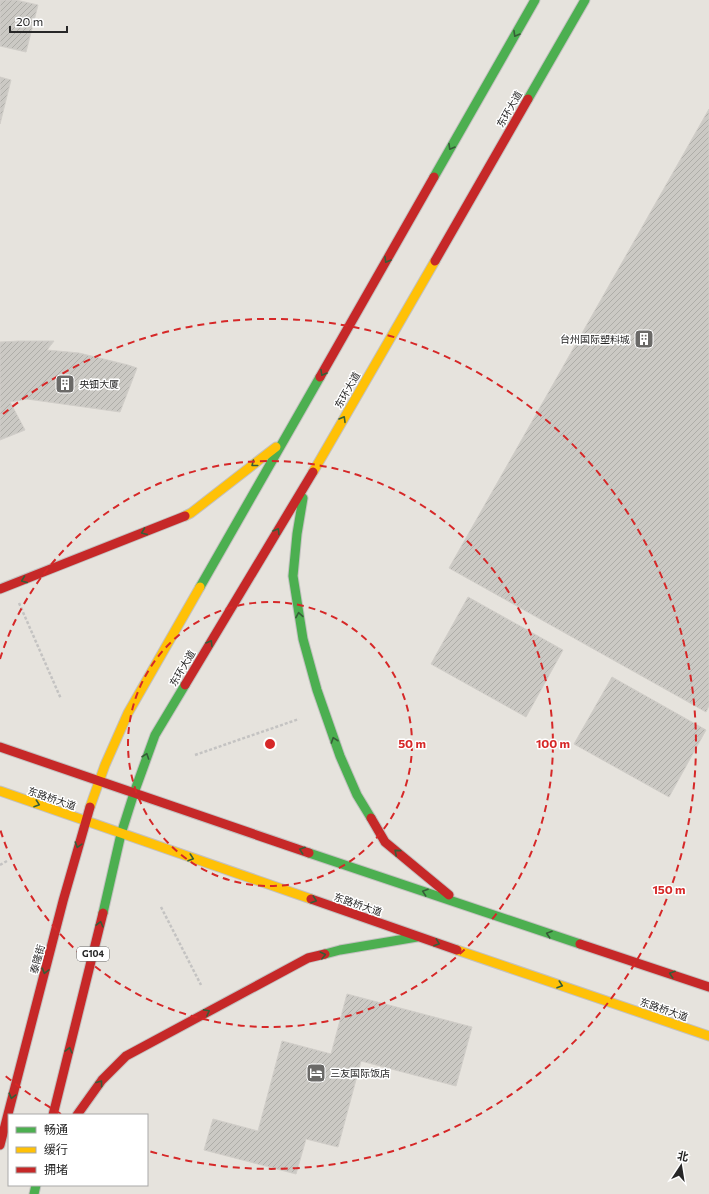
<svg xmlns="http://www.w3.org/2000/svg" width="709" height="1194" font-family="Commissioner,'Noto Sans SC',sans-serif">
<style>
.building{fill:url(#building-hatch);stroke:#d1cec9}
.lines{fill:none;stroke-linecap:round;stroke-linejoin:round}
.fast-casing{stroke:#c3c1c0;stroke-width:11}
.slow-casing{stroke:#c3c1c0;stroke-width:11}
.jam-casing{stroke:#c3c1c0;stroke-width:11}
.path{stroke:#c4c3c2;stroke-width:2.5;stroke-dasharray:3 2;stroke-linecap:butt}
.fast{stroke:#4caf50;stroke-width:9}
.slow{stroke:#ffc107;stroke-width:9}
.jam{stroke:#c62828;stroke-width:9}
.oneway{stroke:#365d37}
.ring{fill:none;stroke:#d62828;stroke-width:2;stroke-dasharray:7 5}
.labels{text-anchor:middle;stroke-width:3;stroke-linejoin:round;paint-order:stroke}
.shield{fill:#fff;stroke:#686868;stroke-width:1}
.shield-label{font-size:9px;font-weight:bold;fill:#272727}
.street-label{font-size:10px;fill:#272727;stroke:#fff}
.poi-label{font-size:10px;fill:#272727;stroke:#fff;text-anchor:start}
.centre{fill:#d62828;stroke:#fff;stroke-width:2}
.ring-label{font-size:12px;text-anchor:middle;font-weight:bold;fill:#d62828;stroke:#fff;stroke-width:3;stroke-linejoin:round;paint-order:stroke}
</style>
<defs>
<pattern id="building-hatch" width="6" height="6" patternUnits="userSpaceOnUse"><rect width="6" height="6" fill="#cbc9c4"/><path d="M-1 1l2-2M0 6l6-6M5 7l2-2" fill="none" stroke="#aeada8"/></pattern>
</defs>
<rect width="100%" height="100%" fill="#e6e3dd"/>
<path class="building" d="M0,0H16L38,5L26,52L0,46Z
M0,77L11,80L0,124Z
M709,109V706L706,712L449,568Z
M19,341H54L47,350L79,353L128,365L137,368L120,412L27,399L10,402L25,430L0,440V342Z
M468,597L563,650L526,717L431,664Z
M612,677L706,730L669,797L574,744Z
M347,994L472,1027L456,1086L361,1061L338,1147L306,1139L296,1174L204,1150L213,1119L258,1131L282,1041L331,1054Z"/>
<g class="lines">
<g class="fast-casing">
<path id="fast" d="M528,99L585,0
M434,177L535,0
M303,498L297,534L293,576L303,639L317,690L340,756L357,795L371,818
M200,587L320,377
M309,853L580,944
M103,913L121,834L134,793L155,735L185,685
M325,954L340,950L417,937
M34,1194L36,1185"/>
</g>
<g class="slow-casing">
<path id="slow" d="M313,472L435,261
M185,516L191,513L276,447
M0,791L311,899
M90,807L105,765L128,713L200,587
M457,950L709,1036"/>
</g>
<g class="jam-casing">
<path id="jam" d="M435,261L528,99
M320,377L434,177
M0,589L185,516
M185,685L313,472
M0,747L309,853
M371,818L385,842L449,895
M311,899L457,950
M580,944L709,987
M53,1115L103,913
M77,1115L102,1080L126,1056L308,958L325,954
M0,1145L63,901L90,807"/>
</g>
<path class="path" d="M19,603L61,699
M195,755L299,719
M0,865L7,861
M161,907L201,985"/>
<use href="#fast" class="fast"/>
<use href="#slow" class="slow"/>
<use href="#jam" class="jam"/>
</g>
<defs><path id="oneway-chevron" d="M-2-3.5L2.5 0L-2 3.5" fill="none" stroke-width="1.6" stroke-linecap="round" stroke-linejoin="round"/></defs>
<g class="oneway">
<use href="#oneway-chevron" transform="translate(516 34) rotate(120)"/>
<use href="#oneway-chevron" transform="translate(451 147) rotate(120)"/>
<use href="#oneway-chevron" transform="translate(387 260) rotate(120)"/>
<use href="#oneway-chevron" transform="translate(323 373) rotate(120)"/>
<use href="#oneway-chevron" transform="translate(343 419) rotate(-60)"/>
<use href="#oneway-chevron" transform="translate(254 464) rotate(142)"/>
<use href="#oneway-chevron" transform="translate(277 531) rotate(-59)"/>
<use href="#oneway-chevron" transform="translate(144 532) rotate(158)"/>
<use href="#oneway-chevron" transform="translate(24 580) rotate(159)"/>
<use href="#oneway-chevron" transform="translate(299 615) rotate(-100)"/>
<use href="#oneway-chevron" transform="translate(210 643) rotate(-59)"/>
<use href="#oneway-chevron" transform="translate(334 740) rotate(-109)"/>
<use href="#oneway-chevron" transform="translate(146 756) rotate(-71)"/>
<use href="#oneway-chevron" transform="translate(37 804) rotate(19)"/>
<use href="#oneway-chevron" transform="translate(78 845) rotate(108)"/>
<use href="#oneway-chevron" transform="translate(302 850) rotate(-161)"/>
<use href="#oneway-chevron" transform="translate(397 852) rotate(-140)"/>
<use href="#oneway-chevron" transform="translate(191 858) rotate(19)"/>
<use href="#oneway-chevron" transform="translate(425 892) rotate(-161)"/>
<use href="#oneway-chevron" transform="translate(314 900) rotate(19)"/>
<use href="#oneway-chevron" transform="translate(100 924) rotate(-76)"/>
<use href="#oneway-chevron" transform="translate(549 934) rotate(-162)"/>
<use href="#oneway-chevron" transform="translate(437 943) rotate(19)"/>
<use href="#oneway-chevron" transform="translate(323 955) rotate(-14)"/>
<use href="#oneway-chevron" transform="translate(45 971) rotate(105)"/>
<use href="#oneway-chevron" transform="translate(672 974) rotate(-162)"/>
<use href="#oneway-chevron" transform="translate(560 985) rotate(19)"/>
<use href="#oneway-chevron" transform="translate(207 1012) rotate(-28)"/>
<use href="#oneway-chevron" transform="translate(69 1050) rotate(-76)"/>
<use href="#oneway-chevron" transform="translate(100 1083) rotate(-53)"/>
<use href="#oneway-chevron" transform="translate(12 1096) rotate(105)"/>
</g>
<g class="ring">
<circle cx="270" cy="744" r="142"/>
<path d="M0 659A283 283 0 1 1 0 829"/>
<path d="M61 1114A425 425 0 0 1 3 1074M3 414A425 425 0 1 1 149 1151"/>
</g>
<defs>
<g id="building-square" transform="scale(1)"><rect x="-9" y="-9" width="18" height="18" rx="4" fill="#6a6967" stroke="#fff"/><path d="M-4-6H4V6H1V3H-1V6H-4ZM-2.5-4.3h1.7v1.8h-1.7ZM.8-4.3h1.7v1.8H.8ZM-2.5-1h1.7V.8h-1.7ZM.8-1h1.7V.8H.8Z" fill="#fff"/></g>
<g id="hotel-square" transform="scale(1)"><rect x="-9" y="-9" width="18" height="18" rx="4" fill="#6a6967" stroke="#fff"/><path d="M-6-4.5h1.5V1H6V5H4.5V3h-9V5H-6ZM-4 0a1.8 1.8 0 1 1 3.6 0ZM.5 0V-2.5h3Q6-2.5 6 0Z" fill="#fff"/></g>
</defs>
<g fill-rule="evenodd">
<use href="#building-square" x="644" y="339"/>
<use href="#building-square" x="65" y="384"/>
<use href="#hotel-square" x="316" y="1073"/>
</g>
<g class="labels">
<rect class="shield" x="77" y="947" width="32" height="14" rx="3"/>
<g class="shield-label">
<text x="93" y="957">G104</text>
</g>
<g class="street-label">
<text transform="translate(509 109) rotate(-60)" y="4">东环大道</text>
<text transform="translate(347 390) rotate(-60)" y="4">东环大道</text>
<text transform="translate(182 668) rotate(-59)" y="4">东环大道</text>
<text transform="translate(52 798) rotate(19)" y="4">东路桥大道</text>
<text transform="translate(358 904) rotate(19)" y="4">东路桥大道</text>
<text transform="translate(37 959) rotate(-75)" y="4">泰隆街</text>
<text transform="translate(664 1009) rotate(19)" y="4">东路桥大道</text>
</g>
<g class="poi-label">
<text x="630" y="343" text-anchor="end">台州国际塑料城</text>
<text x="79" y="388">央钿大厦</text>
<text x="330" y="1077">三友国际饭店</text>
</g>
</g>
<circle cx="270" cy="744" r="6" class="centre"/>
<g class="ring-label">
<text x="412" y="748">50 m</text>
<text x="553" y="748">100 m</text>
<text x="669" y="894">150 m</text>
</g>
<rect x="8" y="1114" width="140" height="72" fill="#ffffff" stroke="#a9a9a9"/>
<rect x="16" y="1127" width="20" height="6" fill="#4caf50" stroke="#a9a9a9"/>
<text x="44" y="1134" font-size="12" fill="#272727">畅通</text>
<rect x="16" y="1147" width="20" height="6" fill="#ffc107" stroke="#a9a9a9"/>
<text x="44" y="1154" font-size="12" fill="#272727">缓行</text>
<rect x="16" y="1167" width="20" height="6" fill="#c62828" stroke="#a9a9a9"/>
<text x="44" y="1174" font-size="12" fill="#272727">拥堵</text>
<g transform="translate(681 1166) rotate(12)" stroke="#ffffff" stroke-width="3" paint-order="stroke">
<path d="M0-3L7 15L0 10L-7 15Z" fill="#272727"/>
<text y="-6" font-size="11" font-weight="bold" text-anchor="middle" fill="#272727">北</text>
</g>
<path d="M10 26v6h57v-6" fill="none" stroke="#272727" stroke-width="2"/>
<text x="16" y="26" font-size="12" fill="#272727" stroke="#ffffff" stroke-width="3" paint-order="stroke">20 m</text>
</svg>
